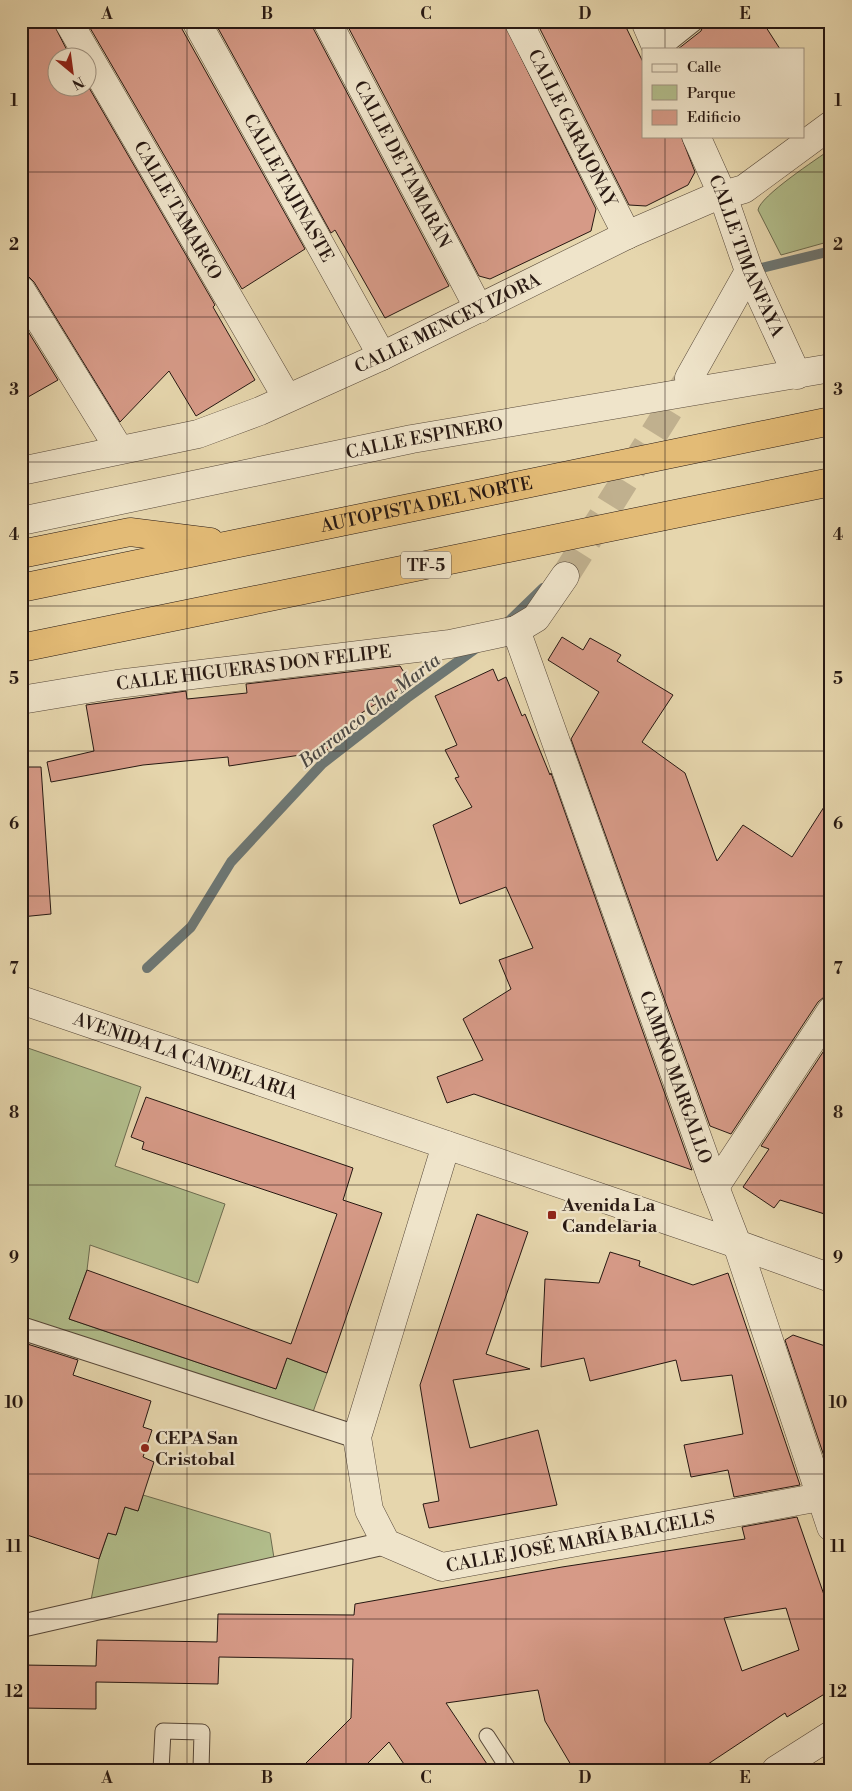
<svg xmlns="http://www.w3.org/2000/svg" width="852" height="1791" font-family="'Libre Bodoni',serif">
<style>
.green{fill:#b2be8c;stroke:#6c6b4f}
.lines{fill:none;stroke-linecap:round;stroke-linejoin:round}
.stream{stroke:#6d7774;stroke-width:10}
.building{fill:#d69a87;stroke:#271812;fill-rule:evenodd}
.minor-tunnel{stroke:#c0b08e;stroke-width:28;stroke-dasharray:28 14;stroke-linecap:butt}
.service-casing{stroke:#574839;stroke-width:17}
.pedestrian-casing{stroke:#574839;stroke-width:24}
.minor-casing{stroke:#574839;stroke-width:29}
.tertiary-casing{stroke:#574839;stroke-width:29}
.motorway-casing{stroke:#271812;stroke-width:29}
.service{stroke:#efe4ca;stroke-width:15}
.pedestrian{stroke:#efe4ca;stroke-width:22}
.minor{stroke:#efe4ca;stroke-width:28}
.tertiary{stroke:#efe4ca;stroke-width:28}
.motorway{stroke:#e3bb76;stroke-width:28}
.grid{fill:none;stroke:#271812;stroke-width:1;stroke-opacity:0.55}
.poi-dot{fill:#8f2418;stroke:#efe4ca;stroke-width:2}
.labels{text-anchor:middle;stroke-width:4.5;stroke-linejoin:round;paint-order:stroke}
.shield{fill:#efe4ca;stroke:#635549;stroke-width:1}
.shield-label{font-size:16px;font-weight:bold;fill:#271812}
.street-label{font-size:18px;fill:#271812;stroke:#efe4ca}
.poi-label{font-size:18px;font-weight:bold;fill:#271812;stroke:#efe4ca;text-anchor:start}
.water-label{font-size:19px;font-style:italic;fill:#4a4743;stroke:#efe4ca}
.neatline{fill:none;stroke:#271812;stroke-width:2}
.grid-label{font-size:16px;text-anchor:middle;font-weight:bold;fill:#271812}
</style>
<rect width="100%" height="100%" fill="#e6d6ad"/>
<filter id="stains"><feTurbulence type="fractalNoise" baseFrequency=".004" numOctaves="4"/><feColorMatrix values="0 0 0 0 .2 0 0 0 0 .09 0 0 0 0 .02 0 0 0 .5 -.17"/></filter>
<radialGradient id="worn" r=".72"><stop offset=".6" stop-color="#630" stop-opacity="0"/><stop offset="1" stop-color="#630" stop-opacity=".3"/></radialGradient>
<path class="green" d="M831,149V241L781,255L758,210C760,196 817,159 831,149Z
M22,1046L141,1087L115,1166L225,1204L198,1283L90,1245L87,1270L69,1319L276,1389L287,1358L327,1373L313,1412L21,1318Z
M143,1495L270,1533L274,1558L91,1600L99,1559L108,1533L116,1535L125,1507L138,1511Z"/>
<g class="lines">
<path class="stream" d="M749,271L831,251
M508,622L543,588
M147,968L191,927L231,862L322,764L407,698L478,647"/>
</g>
<path class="building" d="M21,21H52L71,58H58V88H88V86L215,305L213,307L255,380L196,416L169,371L120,422L34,282L29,277L21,274Z
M86,21H180L182,29L305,249L242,289Z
M214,21H312L313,28L449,286L385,318L335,230L331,233Z
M345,21H503L596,209L591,231L490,279L479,276Z
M536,21H623L643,62V136H681L695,172L688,185L646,206L629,205Z
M705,21H762L780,49H678L701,31Z
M21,320L58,380L21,401Z
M562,637L583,650L590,638L621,655L617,661L673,695L642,742L685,773L717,861L743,825L792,857L831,796V996L824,997L818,1002L731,1134L710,1126L571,739L599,692L548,660Z
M400,666L410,682L360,714L349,729L326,751L229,766L228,757L143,765L51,782L47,762L94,751L86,705L186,691L187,699L247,693L246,684Z
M493,669L498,681L506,677L522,716L525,714L550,775L551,773L692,1170L474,1094L447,1103L437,1077L483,1060L463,1019L511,989L499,960L533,948L506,887L460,904L433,825L472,807L455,778L459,777L445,750L457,745L435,696Z
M21,767H41L51,914L21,917Z
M831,1040V1216L780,1200L774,1208L743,1187L769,1149L761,1146Z
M146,1097L353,1168L343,1200L382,1213L327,1373L287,1358L276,1389L69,1319L87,1270L291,1344L337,1214L142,1149L144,1142L131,1137Z
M477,1214L528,1232L486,1354L530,1369L453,1380L470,1448L538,1430L557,1505L429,1528L423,1504L439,1501L420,1385Z
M610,1252L640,1261L639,1266L693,1285L728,1273L800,1485L734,1497L728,1470L691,1477L684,1445L743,1434L732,1375L681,1381L676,1360L590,1381L584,1358L541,1367L545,1279L599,1283Z
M793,1335L831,1348V1477L785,1340Z
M21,1342L78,1360L73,1375L151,1401L143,1427L152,1430L143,1457L154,1462L138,1511L125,1507L116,1535L108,1533L99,1559L21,1533Z
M797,1517L831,1615V1690L787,1717L785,1713L699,1770H574L545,1721L538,1690L446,1703L491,1770H408L389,1742L361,1770H299L351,1718L353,1659L219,1657L218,1684L96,1682V1709L21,1708V1665L96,1666L97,1640L217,1642L218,1614L354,1615L355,1604L562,1567L745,1539L742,1527ZM786,1608L799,1650L742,1671L724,1618Z"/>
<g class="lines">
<path class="minor-tunnel" d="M565,576L689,378"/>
<g class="service-casing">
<path id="service" d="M487,1736L509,1770
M161,1770L163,1731L202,1732L201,1770"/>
</g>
<g class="pedestrian-casing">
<path id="pedestrian" d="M657,49L692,21
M21,1328L357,1437
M21,1626L386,1543"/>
</g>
<g class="minor-casing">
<g id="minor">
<path id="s1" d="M68,21L287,398"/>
<path id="s2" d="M196,21L382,356"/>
<path id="s3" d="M327,21L479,309"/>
<path id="s4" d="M518,21L627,235"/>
<path d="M645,21L657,49"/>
<path id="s5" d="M696,136L723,196L749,271L797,375"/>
<path d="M21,290L119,449"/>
<path d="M689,378L749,271"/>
<path id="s6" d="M21,471L198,434L260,411L382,356L627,235L710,199L744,189L831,125"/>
<path id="s7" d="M21,521L412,439L831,368"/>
<path id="s8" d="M516,630L715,1187L737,1244L831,1527"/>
<path id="s9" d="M21,700L117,684L450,644L516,630L536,618L565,576"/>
<path id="s10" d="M446,1145L357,1437L369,1510L386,1543L442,1567L820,1497"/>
<path d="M715,1187L831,1011"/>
</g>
</g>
<g class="tertiary-casing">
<g id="tertiary">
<path id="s11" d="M21,1000L737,1244L831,1278"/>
<path d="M776,1770L831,1735"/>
</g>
</g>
<g class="motorway-casing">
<g id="motorway">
<path d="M21,554L130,532L210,542"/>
<path id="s12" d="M21,588L831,421"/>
<path d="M21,648L831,482"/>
</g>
</g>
<use href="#service" class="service"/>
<use href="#pedestrian" class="pedestrian"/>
<use href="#minor" class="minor"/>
<use href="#tertiary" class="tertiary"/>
<use href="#motorway" class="motorway"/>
</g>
<path class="grid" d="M187,21V1770M346,21V1770M506,21V1770M665,21V49M665,136V1770M21,172H831M21,317H831M21,462H831M21,606H831M21,751H831M21,896H831M21,1040H831M21,1185H831M21,1330H831M21,1474H831M21,1619H831"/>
<g class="poi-dot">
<rect x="547" y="1210" width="10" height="10" rx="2.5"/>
<circle cx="145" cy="1448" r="5"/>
</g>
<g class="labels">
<rect class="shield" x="401" y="551.5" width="50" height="27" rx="4"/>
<g class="shield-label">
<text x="426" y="571">TF-5</text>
</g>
<g class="street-label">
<text dy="6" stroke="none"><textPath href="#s4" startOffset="120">CALLE GARAJONAY</textPath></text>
<text dy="6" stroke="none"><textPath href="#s3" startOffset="162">CALLE DE TAMARÁN</textPath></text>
<text dy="6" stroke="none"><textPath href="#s2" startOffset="191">CALLE TAJINASTE</textPath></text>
<text dy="6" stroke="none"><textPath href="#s1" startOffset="219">CALLE TAMARCO</textPath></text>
<text dy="6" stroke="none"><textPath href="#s5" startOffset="130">CALLE TIMANFAYA</textPath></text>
<text dy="6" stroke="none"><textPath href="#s6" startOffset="454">CALLE MENCEY IZORA</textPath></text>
<text dy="6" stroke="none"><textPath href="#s7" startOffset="412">CALLE ESPINERO</textPath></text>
<text dy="6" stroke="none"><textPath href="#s12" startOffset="414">AUTOPISTA DEL NORTE</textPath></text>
<text dy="6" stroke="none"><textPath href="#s9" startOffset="235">CALLE HIGUERAS DON FELIPE</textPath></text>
<text dy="6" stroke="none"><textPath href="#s11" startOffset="174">AVENIDA LA CANDELARIA</textPath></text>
<text dy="6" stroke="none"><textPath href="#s8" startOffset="475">CAMINO MARGALLO</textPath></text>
<text dy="6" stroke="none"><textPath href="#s10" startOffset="618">CALLE JOSÉ MARÍA BALCELLS</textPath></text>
</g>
<g class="poi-label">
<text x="562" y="1211">Avenida La<tspan x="562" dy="21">Candelaria</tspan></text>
<text x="155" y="1444">CEPA San<tspan x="155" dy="21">Cristobal</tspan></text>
</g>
<g class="water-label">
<text transform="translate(369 710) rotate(-38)" y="7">Barranco Cha Marta</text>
</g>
</g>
<rect width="852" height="1791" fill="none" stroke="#e6d6ad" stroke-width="55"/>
<rect x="642" y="48" width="162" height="90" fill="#efe4ca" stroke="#9f9280"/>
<rect x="652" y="64" width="25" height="8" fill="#efe4ca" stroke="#9f9280"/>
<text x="687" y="72" font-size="15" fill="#271812">Calle</text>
<rect x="652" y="85" width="25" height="15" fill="#b2be8c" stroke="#9f9280"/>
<text x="687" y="98" font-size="15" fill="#271812">Parque</text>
<rect x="652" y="110" width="25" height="15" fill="#d69a87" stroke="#9f9280"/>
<text x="687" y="122" font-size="15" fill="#271812">Edificio</text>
<g transform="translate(72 72) rotate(151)"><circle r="24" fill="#efe4ca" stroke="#9f9280"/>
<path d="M0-4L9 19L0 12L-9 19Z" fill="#8f2418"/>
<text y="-8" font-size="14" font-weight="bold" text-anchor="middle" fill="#271812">N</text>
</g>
<rect x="28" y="28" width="796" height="1736" class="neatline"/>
<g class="grid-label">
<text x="107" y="19">A</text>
<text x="267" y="19">B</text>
<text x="426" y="19">C</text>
<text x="585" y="19">D</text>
<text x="745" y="19">E</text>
<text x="14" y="106">1</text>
<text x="838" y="106">1</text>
<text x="14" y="250">2</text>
<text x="838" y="250">2</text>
<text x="14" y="395">3</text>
<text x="838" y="395">3</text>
<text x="14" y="540">4</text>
<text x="838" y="540">4</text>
<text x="14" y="684">5</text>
<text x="838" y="684">5</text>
<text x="14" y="829">6</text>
<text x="838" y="829">6</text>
<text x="14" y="974">7</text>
<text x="838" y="974">7</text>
<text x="14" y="1118">8</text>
<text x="838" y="1118">8</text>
<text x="14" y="1263">9</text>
<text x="838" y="1263">9</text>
<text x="14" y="1408">10</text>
<text x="838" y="1408">10</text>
<text x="14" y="1552">11</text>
<text x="838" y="1552">11</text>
<text x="14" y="1697">12</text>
<text x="838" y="1697">12</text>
<text x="107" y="1783">A</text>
<text x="267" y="1783">B</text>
<text x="426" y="1783">C</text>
<text x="585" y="1783">D</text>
<text x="745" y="1783">E</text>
</g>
<rect width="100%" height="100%" filter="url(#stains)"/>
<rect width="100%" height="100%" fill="url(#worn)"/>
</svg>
